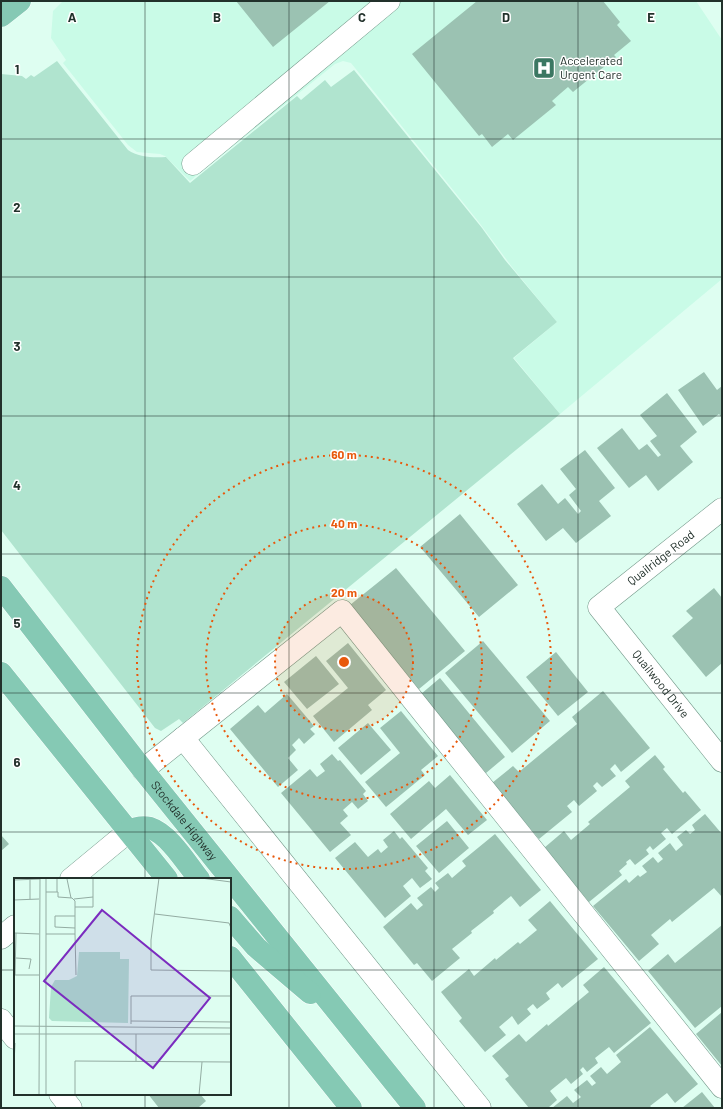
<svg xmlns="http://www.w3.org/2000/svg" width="723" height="1109" font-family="Barlow,sans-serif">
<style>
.built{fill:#c9fbe7}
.green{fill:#b0e4cf}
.building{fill:#9bc2b2}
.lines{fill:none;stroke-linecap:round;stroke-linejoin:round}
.minor-casing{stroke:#729788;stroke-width:23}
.major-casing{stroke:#fff;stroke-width:23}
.minor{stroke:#fff;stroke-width:22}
.major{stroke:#85c9b4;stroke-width:22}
.grid{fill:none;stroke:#22312b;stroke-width:1;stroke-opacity:0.55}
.ring{fill:none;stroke:#e8590c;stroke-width:2;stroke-dasharray:2 4}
.labels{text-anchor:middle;stroke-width:3;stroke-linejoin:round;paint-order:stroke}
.poi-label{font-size:12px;fill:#22312b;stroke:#fff;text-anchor:start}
.street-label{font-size:12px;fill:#22312b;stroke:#fff}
.inset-road{fill:none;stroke:#93aca2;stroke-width:1}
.view{fill:#7b2cbf;fill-opacity:0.15;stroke:#7b2cbf;stroke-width:2}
.inset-edge{fill:none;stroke:#22312b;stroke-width:2}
.grid-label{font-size:13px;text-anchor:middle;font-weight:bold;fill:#22312b;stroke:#fff;stroke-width:3;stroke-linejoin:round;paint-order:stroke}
.centre{fill:#e8590c;stroke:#fff;stroke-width:2}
.ring-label{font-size:12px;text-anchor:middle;font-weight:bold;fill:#e8590c;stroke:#fff;stroke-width:3;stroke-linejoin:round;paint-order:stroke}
</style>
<rect width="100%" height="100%" fill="#defef1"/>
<path class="built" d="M63,1H696L722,40V279L560,414L514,358L557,322L512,267L478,221L351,63L343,61L335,64L190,181L165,156L160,154L137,152L128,145L63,63L66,60L51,38L53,11Z"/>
<path class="green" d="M57,61L128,150C138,157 153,158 166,157L190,183L297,96L301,100L325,80L331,87L354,70L482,228L505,260L557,322L513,358L560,414L183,723L179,719L161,731L155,728L1,530V74L22,76L26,79L31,75L34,77Z"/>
<path class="building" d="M236,1H330L273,47Z
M477,1H603L620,22L617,25L631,41L614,55L616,57L573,92L568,87L561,93L552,101L556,105L513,140L508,134L492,147L482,134L479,136L412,54Z
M704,372L717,390L722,386V418L719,414L703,426L678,390Z
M667,393L697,432L680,446L693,462L658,491L646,475L629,488L597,448L622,428L639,450L647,444L658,457L661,455L650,441L657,436L640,415Z
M585,450L615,488L599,501L611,516L576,543L563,528L546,541L517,504L542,484L558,504L565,498L578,514L581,511L569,495L576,489L560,469Z
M460,514L518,585L479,617L420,547Z
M396,568L465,651L419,689L350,605Z
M714,588L722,598V663L706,677L672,636L693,618L686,611Z
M483,641L550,721L512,753L445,673Z
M348,643L386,690L368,705L372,710L334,742L313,716L348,688L326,661Z
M556,652L588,692L558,716L526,677Z
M316,656L339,684L307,709L284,682Z
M440,678L505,757L486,773L421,694Z
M603,691L650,748L621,772L615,764L610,769L616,776L602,787L597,782L593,786L597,791L579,806L574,800L567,806L572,812L539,839L492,783L513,766L519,772L577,724L572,717Z
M287,694L314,726L310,729L315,734L304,744L299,738L292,745L296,750L288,758L298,770L278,787L230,729L258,705L265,713Z
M401,711L438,756L421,770L425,775L386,807L365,782L400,753L380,728Z
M368,723L391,750L361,775L338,748Z
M332,754L338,761L340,760L366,791L363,794L368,801L358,809L352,802L343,810L348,816L340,823L351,835L330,852L281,793L310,769L317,777L325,771L320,764Z
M655,755L665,767L663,769L683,793L685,791L701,810L672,834L667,828L661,833L666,839L653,850L650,846L646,850L649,854L635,865L630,859L626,862L627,864L619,871L622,875L589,902L544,848L564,831L571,840L590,824L588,822L630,787L625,781Z
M450,775L487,820L468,835L446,809L411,839L390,814L429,781L435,788Z
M705,814L722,834V897L714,888L672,922L670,919L651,935L659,944L639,961L593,906L626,879L629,883L638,875L640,877L647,872L642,866L653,857L658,863L663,859L658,853L670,843L676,851L683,845L677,837L686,830L690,834L695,830L692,825Z
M447,821L469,848L439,873L416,846Z
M394,831L400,839L402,837L428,868L425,871L432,879L420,888L412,878L403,886L411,896L385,918L335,858L355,842L368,857L378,849L381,853L388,847L383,840Z
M495,834L541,890L520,907L511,896L493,911L494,913L471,931L472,933L452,949L460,958L432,981L417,963L414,965L383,927L411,903L417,910L423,905L417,898L431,887L435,892L439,888L435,883L448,873L452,878L466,866L462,861Z
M1,835L9,844L1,851Z
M550,901L598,959L562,988L558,983L546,993L550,999L537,1009L533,1004L527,1009L531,1014L518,1025L512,1016L499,1027L506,1035L485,1052L459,1021L462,1018L441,992L469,969L474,976L495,958L496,960L518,942L520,944L537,930L528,920Z
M722,925V1006L695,1028L648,971L668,954L675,963Z
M604,967L651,1023L614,1053L609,1047L595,1058L598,1063L587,1072L583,1067L580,1070L583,1074L571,1084L566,1078L550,1091L557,1100L548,1108H529L505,1079L509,1076L492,1056L519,1034L526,1042L547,1024L548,1026L589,992L583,985Z
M722,1012V1066L696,1034Z
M650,1027L698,1084L675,1103L667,1093L650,1106L652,1108H552L567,1096L573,1103L581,1097L574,1090L587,1080L592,1086L596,1083L590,1076L601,1067L607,1074L621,1062L616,1055Z
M702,1092L715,1108H682Z
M148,1094H200L206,1101L198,1108H159Z"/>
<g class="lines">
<g class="minor-casing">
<g id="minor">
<path d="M193,164L389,1"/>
<path id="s1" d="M722,509L599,607L722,761"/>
<path d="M183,738L342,611L722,1087"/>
<path d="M143,770L183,738L480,1108"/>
<path d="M71,879L129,831"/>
<path d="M1,938L15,926"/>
<path d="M1,1020L15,1038"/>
<path d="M60,1094L71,1108"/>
</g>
</g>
<g class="major-casing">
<g id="major">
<path d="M1,16L20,1"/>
<path id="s2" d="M1,587L143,770L415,1108"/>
<path d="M1,673L167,879"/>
<path d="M129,831C135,828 142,826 150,828C169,834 187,864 199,879"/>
<path d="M230,917L256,947L310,993"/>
<path d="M230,957L351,1108"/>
</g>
</g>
<use href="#minor" class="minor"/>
<use href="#major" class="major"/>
</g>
<path class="grid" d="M145,1V879M289,1V1108M434,1V1108M578,1V1108M1,139H722M1,277H722M1,416H722M1,554H722M1,693H722M1,832H722M1,970H15M230,970H722M145,1094V1108"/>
<circle cx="344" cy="662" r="69" fill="#e8590c" fill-opacity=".12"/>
<g class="ring">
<circle cx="344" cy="662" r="69"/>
<circle cx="344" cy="662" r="138"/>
<circle cx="344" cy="662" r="207"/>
</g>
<defs>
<g id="hospital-square" transform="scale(1.15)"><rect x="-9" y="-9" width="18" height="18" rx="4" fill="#3b7762" stroke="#fff"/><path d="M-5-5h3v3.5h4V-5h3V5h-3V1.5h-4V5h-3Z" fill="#fff"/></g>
</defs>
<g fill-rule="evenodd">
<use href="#hospital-square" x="544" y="68"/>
</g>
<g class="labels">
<g class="poi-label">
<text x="560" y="65">Accelerated<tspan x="560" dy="14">Urgent Care</tspan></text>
</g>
<g class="street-label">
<text transform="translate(661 558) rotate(-38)" y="4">Quailridge Road</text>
<text dy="4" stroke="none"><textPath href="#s1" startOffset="256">Quailwood Drive</textPath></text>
<text dy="4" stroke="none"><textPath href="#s2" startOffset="297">Stockdale Highway</textPath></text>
</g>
</g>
<g transform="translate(14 878)">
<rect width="217" height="217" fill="#defef1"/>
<path d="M65,74H106V81H115L114,145L38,143L35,140L37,109L41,102H55L63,98Z" fill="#b0e4cf"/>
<path class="inset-road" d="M43,0V14M145,0L137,62V92L217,93M187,0L217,4M16,1V21M53,1L57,20M0,2L26,1M32,14H44V19L58,20L61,23V38M60,21L79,19V0M0,22L25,21M61,29H79V19M141,36L215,45L217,50M61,50L41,49V38H61V56M1,55L25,56M32,56H61L62,97M2,80L17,81L15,91M0,97H25M1,97L2,55M117,143V118H217M117,146V143L217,144M0,148L217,150M0,156H217M122,156V183M0,186L1,165M25,217L26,0M32,217V0M61,217V183L217,184M185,217L188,184"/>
<path class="view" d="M88,32L196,120L139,190L30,103Z"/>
<rect width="217" height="217" class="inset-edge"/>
</g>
<g class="grid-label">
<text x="72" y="22">A</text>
<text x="217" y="22">B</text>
<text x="362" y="22">C</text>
<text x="506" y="22">D</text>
<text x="651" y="22">E</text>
<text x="17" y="74">1</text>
<text x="17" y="212">2</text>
<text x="17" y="351">3</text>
<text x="17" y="490">4</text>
<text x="17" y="628">5</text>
<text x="17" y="767">6</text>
</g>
<circle cx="344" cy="662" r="6" class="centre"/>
<g class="ring-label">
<text x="344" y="459">60 m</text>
<text x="344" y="528">40 m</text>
<text x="344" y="597">20 m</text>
</g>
<rect width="723" height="1109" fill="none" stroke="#22312b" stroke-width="4"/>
</svg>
